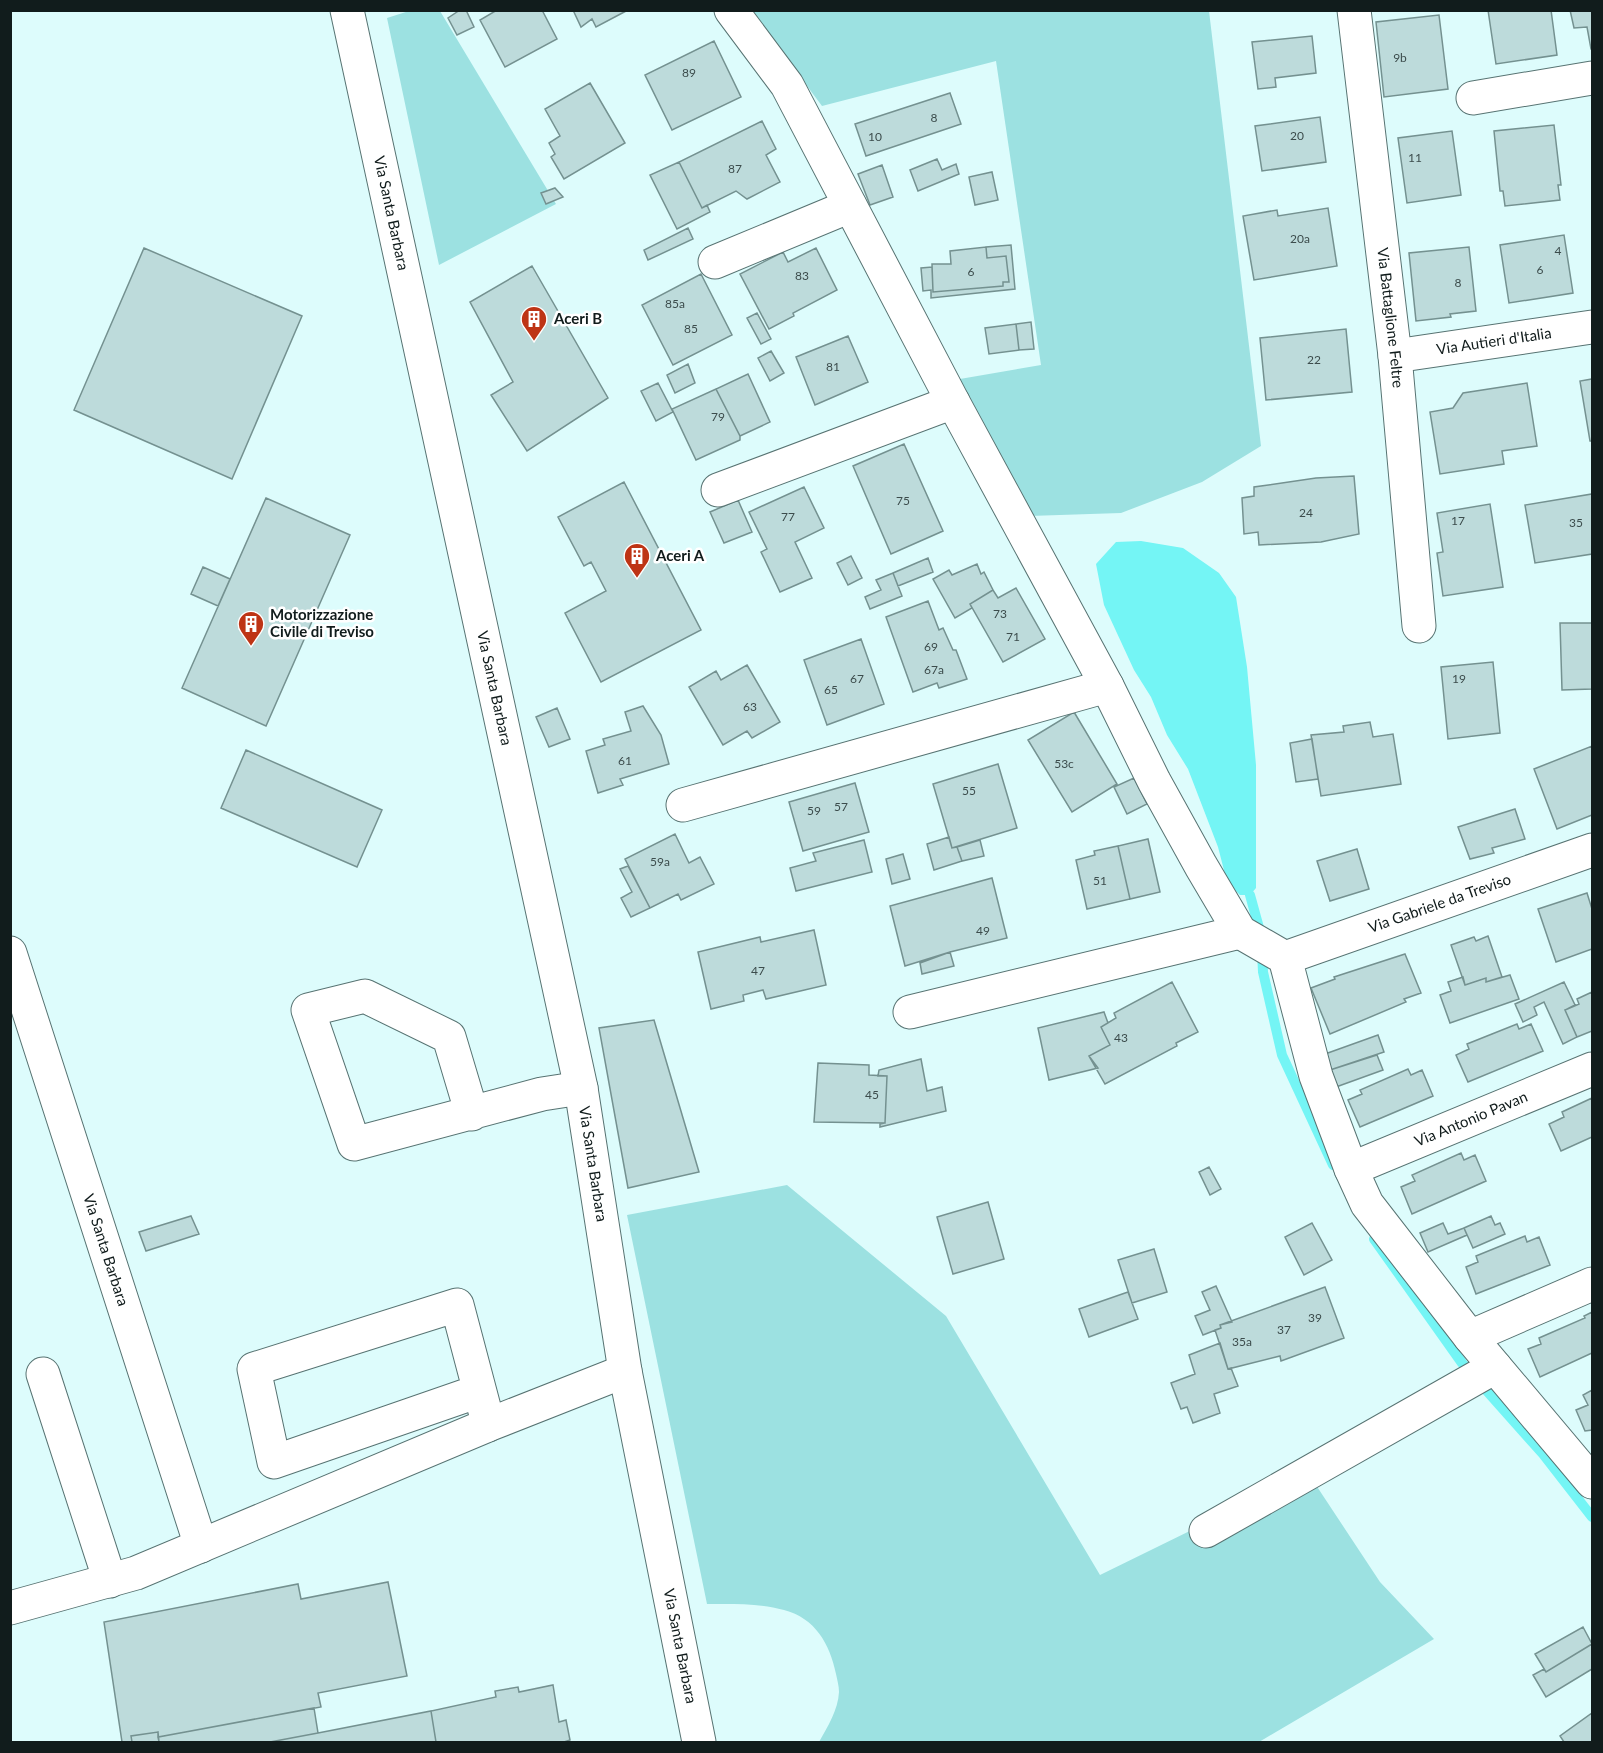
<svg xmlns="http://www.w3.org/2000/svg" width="1603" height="1753" font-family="Lato,sans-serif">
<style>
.green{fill:#9ce1e1}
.water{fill:#74f5f5}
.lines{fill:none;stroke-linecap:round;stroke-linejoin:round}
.stream{stroke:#74f5f5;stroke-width:10}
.building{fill:#bddbdb;stroke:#749190;stroke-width:1.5}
.minor-casing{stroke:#577372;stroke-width:35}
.minor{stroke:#fff;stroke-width:33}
.labels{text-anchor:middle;stroke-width:5;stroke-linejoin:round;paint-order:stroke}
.number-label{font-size:12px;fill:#3c4c4c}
.street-label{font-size:15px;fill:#111c1c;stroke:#fff}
.poi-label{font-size:15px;font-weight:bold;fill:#111c1c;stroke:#fff;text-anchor:start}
</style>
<rect width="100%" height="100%" fill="#ddfcfc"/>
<path class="green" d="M409,11H440L556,204L439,265L387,18Z
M751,11H1209L1261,446L1202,482L1121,513L1029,516L954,380L1041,365L996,61L822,106Z
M787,1185L946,1316L1100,1575L1308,1473L1380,1582L1434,1639L1259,1742H819C828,1726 838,1710 839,1692C839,1686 837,1679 836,1674C830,1644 815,1618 784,1610C759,1603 732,1604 707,1604L627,1215Z"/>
<path class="water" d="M1141,541L1183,548L1219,573L1236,597L1247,667L1256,765V888L1250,895H1240L1227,882L1218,847L1188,769L1167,735L1151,697L1134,670L1104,605L1096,564L1116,542Z"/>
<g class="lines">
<path class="stream" d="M1250,895L1261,935
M1262,951L1263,972L1282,1055L1333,1165
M1374,1239L1462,1363L1543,1454L1592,1517"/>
</g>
<path class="building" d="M460,10H466L474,27L457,35L448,18Z
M497,10H542L557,39L505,67L480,20Z
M573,10H628L596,27L592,19L581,27Z
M1488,10H1551L1557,55L1496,64Z
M1570,10H1592V49H1591L1587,27L1574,28Z
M1439,15L1448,89L1384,97L1376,22Z
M1312,36L1316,73L1275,78L1276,87L1258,89L1252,42Z
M714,41L741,97L672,130L645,75Z
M590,83L625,143L564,179L551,157L555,154L549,143L560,136L545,109Z
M950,93L961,124L866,156L855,124Z
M1320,117L1326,162L1262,171L1255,126Z
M762,121L776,149L766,155L780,182L747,199L736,191L702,208L679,162Z
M1554,125L1561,185H1558L1560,200L1505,206L1503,191H1500L1494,131Z
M1452,131L1461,195L1407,203L1398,138Z
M937,159L942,170L956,164L959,174L918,191L910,170Z
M679,162L702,208L707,205L710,212L677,229L650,175Z
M882,165L893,197L870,205L858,174Z
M992,172L998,200L975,205L969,177Z
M555,188L563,197L546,204L541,193Z
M1328,208L1337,266L1254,280L1243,216L1277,210L1278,216Z
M688,228L693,239L648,260L644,250Z
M1564,235L1573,293L1509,303L1500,245Z
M1011,245L1015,289L931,298V290L923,291L921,268L932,267L933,292L1003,286V282H1009L1006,256L987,258L986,247Z
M986,247L987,258L1006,256L1009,282H1003V286L933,292L932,264H951L950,251Z
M1469,247L1476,311L1450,314L1451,317L1416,321L1409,253Z
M144,248L302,316L232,479L74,410Z
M816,248L837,290L793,313L794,316L769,329L740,274L783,252L788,262Z
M532,266L608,398L527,451L491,395L513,382L470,302Z
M701,274L732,335L673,365L642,305Z
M757,313L771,339L761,344L747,318Z
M1031,322L1034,349L1019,350L1016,324Z
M1016,324L1019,350L989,354L985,328Z
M1346,329L1352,392L1266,400L1260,338Z
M848,336L868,382L815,405L796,357Z
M771,351L784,373L770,381L758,358Z
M688,364L695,383L675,393L667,375Z
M748,374L770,422L740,436L716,389Z
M1592,379V441H1590L1580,381Z
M658,383L673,412L656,421L641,391Z
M1527,383L1537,446L1502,451L1504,464L1440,474L1430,412L1453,408L1463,393Z
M716,389L740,436V440L696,460L672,409Z
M904,444L943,531L891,554L853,466Z
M1354,476L1359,534L1321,542L1259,545L1258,532L1244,534L1242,498L1254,496V487L1316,478Z
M624,482L701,630L601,682L565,613L606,591L591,562L584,566L558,517Z
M804,487L824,528L795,542L812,578L780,592L761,552L767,549L749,512Z
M1592,494V554L1535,563L1525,505Z
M266,498L350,535L266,726L182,688Z
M738,500L752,532L724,543L710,512Z
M1490,504L1503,587L1443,596L1437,553L1443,552L1437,513Z
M851,556L862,578L848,585L837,563Z
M928,558L933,572L898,586L893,573Z
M977,564L981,574L984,572L993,590L970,604L972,608L955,618L933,579L949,570L952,575Z
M203,567L230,579L218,606L191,594Z
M893,573L902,596L870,609L865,597L881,590L876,580Z
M1016,588L1045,639L1003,662L970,604L993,590L998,598Z
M928,601L939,630L943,628L953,650H956L967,679L939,688L937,683L913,692L886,617Z
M1560,623H1592V689L1562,690Z
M861,639L884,704L827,725L804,660Z
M1493,662L1500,733L1448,739L1441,667Z
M747,665L780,722L752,738L747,731L723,745L689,687L716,671L721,680Z
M643,706L661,735L669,764L620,779L623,785L598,793L586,751L605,745L603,739L631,731L625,712Z
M557,708L570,739L549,747L536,717Z
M1074,712L1117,784L1072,812L1028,740Z
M1370,722L1373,737L1393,734L1401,784L1321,796L1311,735L1344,732L1343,726Z
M1312,739L1318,779L1296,782L1290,743Z
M1592,746V815L1557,829L1534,769Z
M246,750L382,810L357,867L221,808Z
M998,764L1017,828L952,848L933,784Z
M1134,778L1147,804L1127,814L1114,787Z
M855,783L869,832L803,851L789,802Z
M1515,809L1525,839L1492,848L1494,853L1470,859L1458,827Z
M675,834L689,863L700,857L714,884L681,900L678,894L650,908L625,859Z
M949,837L952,848L957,847L962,861L934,870L927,844Z
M1148,839L1160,892L1130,899L1118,846Z
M864,840L872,872L796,891L790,868L816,861L813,853Z
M980,840L984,856L962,861L957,847Z
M1118,846L1130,899L1087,909L1076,860L1095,855L1094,851Z
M1357,849L1369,889L1330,901L1317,861Z
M903,854L910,879L892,884L886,859Z
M628,866L650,908L631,917L621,898L632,892L620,869Z
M992,878L1007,938L950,952L905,966L890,906Z
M1587,893L1592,909V949L1556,962L1538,909Z
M814,930L826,985L766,999L763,990L743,995L744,1001L711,1009L698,952L760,937L761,942Z
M1488,936L1502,977L1486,982V978L1465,985L1451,945L1474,937L1476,941Z
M950,952L954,966L922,974L920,963Z
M1405,954L1421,993L1404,999L1406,1002L1330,1034L1311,988L1335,979L1334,977Z
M1510,975L1519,999L1450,1023L1440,995L1451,991L1448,982L1463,977L1465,985L1486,978V982Z
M1172,982L1198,1032L1176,1043L1177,1046L1105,1084L1089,1056L1110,1045L1101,1027L1116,1018L1114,1013Z
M1564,982L1575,1005L1565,1010L1577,1037L1563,1044L1544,1002L1534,1007L1537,1015L1523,1022L1515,1004Z
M1592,992V1031L1577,1037L1565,1010L1579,1004L1577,999Z
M1104,1012L1108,1023L1101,1027L1110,1045L1089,1056L1098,1068L1049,1080L1038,1028Z
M654,1020L699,1172L628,1188L599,1028Z
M1517,1024L1519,1029L1531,1024L1543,1051L1468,1082L1456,1055L1469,1049L1467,1044Z
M1378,1035L1384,1052L1330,1070L1325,1054Z
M1377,1055L1383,1070L1336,1087L1330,1070Z
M921,1059L927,1091L942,1087L946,1111L880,1127V1124L885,1123L887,1076H878L879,1070Z
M818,1063L869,1065V1075L887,1076L885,1123L814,1122Z
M1408,1069L1411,1075L1422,1070L1433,1096L1360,1127L1348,1100L1362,1094L1360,1090Z
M1592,1098V1137L1561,1151L1549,1124L1564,1117L1562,1112Z
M1461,1153L1464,1160L1475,1155L1486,1181L1412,1214L1401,1187L1415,1181L1412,1175Z
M1209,1167L1221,1189L1210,1195L1199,1172Z
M988,1202L1004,1259L953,1274L937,1217Z
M191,1216L199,1234L146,1251L139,1232Z
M1491,1216L1495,1225L1500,1223L1505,1234L1473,1248L1464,1228Z
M1312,1223L1332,1260L1304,1275L1285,1237Z
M1443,1223L1448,1234L1464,1228L1467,1235L1428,1252L1420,1233Z
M1525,1236L1527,1242L1539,1237L1550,1265L1476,1294L1466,1267L1478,1262L1476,1256Z
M1154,1249L1167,1292L1132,1303L1118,1260Z
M1216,1286L1232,1322L1220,1325L1221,1328L1203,1335L1195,1316L1210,1310L1202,1292Z
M1325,1287L1344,1338L1281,1361L1280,1356L1228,1369L1215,1330L1221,1328L1220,1325Z
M1128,1292L1138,1319L1089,1337L1079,1309Z
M1592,1312V1353L1540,1377L1528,1349L1541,1344L1539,1338L1585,1318L1584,1316Z
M1220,1343L1228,1369L1231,1368L1238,1386L1214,1394L1220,1413L1193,1423L1187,1407L1181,1409L1171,1383L1195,1374L1189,1355Z
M1592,1390V1430L1585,1431L1576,1410L1588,1405L1583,1395Z
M388,1582L407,1676L318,1693L321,1707L158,1737V1732L131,1736L132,1742H122L104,1622L298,1584L301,1599Z
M1583,1627L1592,1644L1546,1672L1535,1654Z
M1592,1644V1669L1546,1697L1533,1675L1544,1669L1546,1672Z
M553,1685L559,1722L566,1720L570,1740L564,1742H436L431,1711L496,1697L495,1691L518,1687L519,1692Z
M314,1708L318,1733L270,1742H159L158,1737Z
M431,1711L436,1742H270L318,1733Z
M1592,1713V1742H1564L1560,1736Z
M158,1732L159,1742H132L131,1736Z"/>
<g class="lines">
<g class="minor-casing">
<g id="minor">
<path id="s1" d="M347,10L581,1088L625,1371L699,1742"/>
<path d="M731,10L787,85L953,402L1107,686L1154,781L1201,866L1240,932L1285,958L1316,1076L1351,1169L1367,1204L1470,1337L1592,1482"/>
<path id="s2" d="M1354,10L1395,356L1419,626"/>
<path d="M1473,98L1592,78"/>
<path d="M715,262L850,206"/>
<path id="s3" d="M1395,356L1592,327"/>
<path d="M718,490L953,402"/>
<path d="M683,805L1107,686"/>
<path id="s4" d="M10,953L201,1546"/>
<path id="s5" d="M1285,958L1592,850"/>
<path d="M910,1012L1240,932"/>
<path d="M472,1114L449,1037L365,996L308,1010L354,1144L542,1094L581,1088"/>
<path id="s6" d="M1351,1169L1592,1069"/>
<path d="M1470,1337L1592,1284"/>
<path d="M43,1374L110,1581"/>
<path d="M479,1391L274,1462L254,1369L457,1305L485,1411L488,1425"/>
<path d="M1206,1531L1495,1367"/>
<path d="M10,1608L136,1573L488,1425L625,1371"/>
</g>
</g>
<use href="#minor" class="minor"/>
</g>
<defs>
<g id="building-pin" transform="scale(1.35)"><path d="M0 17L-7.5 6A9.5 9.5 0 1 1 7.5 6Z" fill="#be3415" stroke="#fff"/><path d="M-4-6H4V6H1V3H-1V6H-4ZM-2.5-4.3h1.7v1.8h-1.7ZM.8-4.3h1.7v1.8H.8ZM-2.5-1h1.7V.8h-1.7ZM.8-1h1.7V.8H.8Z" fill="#fff"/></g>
</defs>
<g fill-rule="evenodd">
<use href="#building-pin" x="534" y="319"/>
<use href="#building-pin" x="637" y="556"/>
<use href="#building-pin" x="251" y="624"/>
</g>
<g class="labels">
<g class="number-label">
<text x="1400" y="62">9b</text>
<text x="689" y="77">89</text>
<text x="934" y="122">8</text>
<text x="1297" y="140">20</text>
<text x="875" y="141">10</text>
<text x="1415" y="162">11</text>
<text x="735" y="173">87</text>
<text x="1300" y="243">20a</text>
<text x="1558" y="255">4</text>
<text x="1540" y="274">6</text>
<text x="971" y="276">6</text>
<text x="802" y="280">83</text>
<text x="1458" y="287">8</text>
<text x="675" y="308">85a</text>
<text x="691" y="333">85</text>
<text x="1314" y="364">22</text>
<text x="833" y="371">81</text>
<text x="718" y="421">79</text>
<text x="903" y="505">75</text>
<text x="1306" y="517">24</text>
<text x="788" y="521">77</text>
<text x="1458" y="525">17</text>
<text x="1576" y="527">35</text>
<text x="1000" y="618">73</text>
<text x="1013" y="641">71</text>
<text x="931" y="651">69</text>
<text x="934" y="674">67a</text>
<text x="857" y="683">67</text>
<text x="1459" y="683">19</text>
<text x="831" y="694">65</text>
<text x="750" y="711">63</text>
<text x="625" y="765">61</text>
<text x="1064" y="768">53c</text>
<text x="969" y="795">55</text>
<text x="841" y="811">57</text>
<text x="814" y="815">59</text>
<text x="660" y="866">59a</text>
<text x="1100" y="885">51</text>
<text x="983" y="935">49</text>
<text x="758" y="975">47</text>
<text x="1121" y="1042">43</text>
<text x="872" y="1099">45</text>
<text x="1315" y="1322">39</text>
<text x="1284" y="1334">37</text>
<text x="1242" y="1346">35a</text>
</g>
<g class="street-label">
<text dy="5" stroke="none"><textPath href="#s1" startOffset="208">Via Santa Barbara</textPath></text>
<text dy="5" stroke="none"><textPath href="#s2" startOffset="310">Via Battaglione Feltre</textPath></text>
<text dy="5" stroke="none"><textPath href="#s3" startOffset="100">Via Autieri d'Italia</textPath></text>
<text dy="5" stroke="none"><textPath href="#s1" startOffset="694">Via Santa Barbara</textPath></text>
<text dy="5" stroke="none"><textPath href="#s5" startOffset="164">Via Gabriele da Treviso</textPath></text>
<text dy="5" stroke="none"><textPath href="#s6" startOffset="130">Via Antonio Pavan</textPath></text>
<text dy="5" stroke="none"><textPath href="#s1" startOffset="1180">Via Santa Barbara</textPath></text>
<text dy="5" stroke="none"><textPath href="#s4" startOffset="312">Via Santa Barbara</textPath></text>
<text dy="5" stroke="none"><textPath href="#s1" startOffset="1670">Via Santa Barbara</textPath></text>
</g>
<g class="poi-label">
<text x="554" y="324">Aceri B</text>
<text x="656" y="561">Aceri A</text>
<text x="270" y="620">Motorizzazione<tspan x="270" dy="17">Civile di Treviso</tspan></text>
</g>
</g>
<rect width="1603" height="1753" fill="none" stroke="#111c1c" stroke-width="24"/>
</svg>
